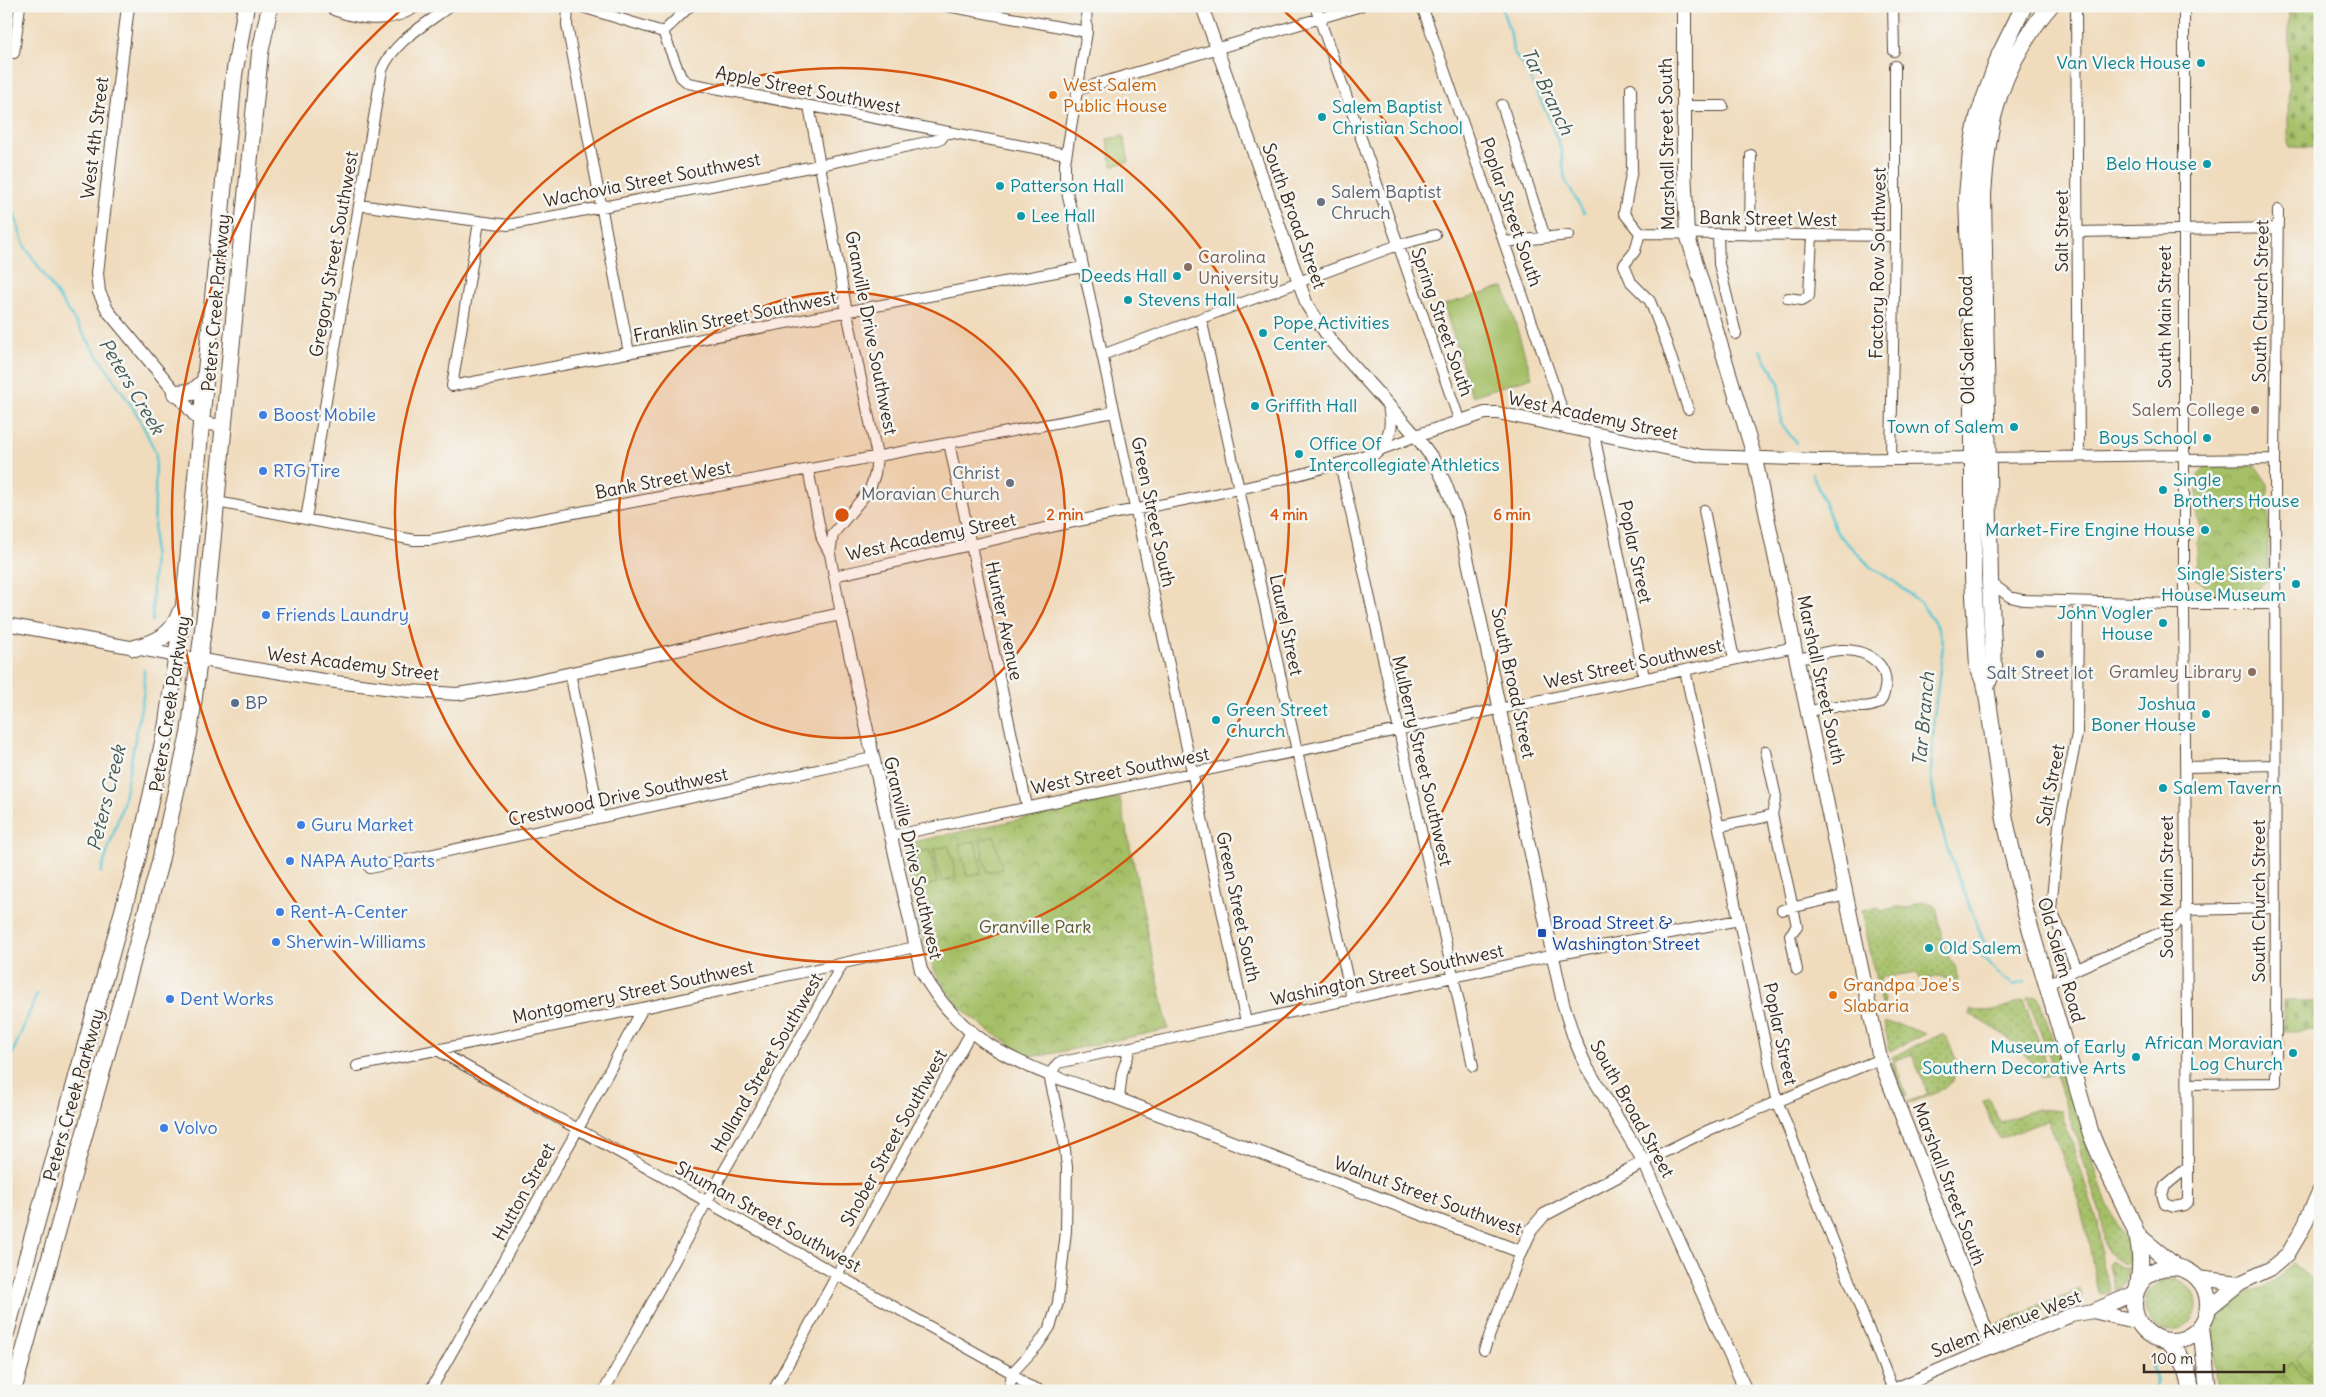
<svg xmlns="http://www.w3.org/2000/svg" width="2326" height="1397" font-family="Delius,sans-serif">
<style>
.grass{fill:url(#grass-dots);stroke:#707442}
.cemetery{fill:url(#cemetery-stones);stroke:#707442}
.park{fill:url(#park-crowns);stroke:#707442}
.pitch{fill:#a4bf66;stroke:#707442}
.lines{fill:none;stroke-linecap:round;stroke-linejoin:round}
.stream{stroke:#5bc7d3;stroke-width:2.5}
.minor-casing{stroke:#564536;stroke-width:12}
.tertiary-casing{stroke:#564536;stroke-width:14}
.secondary-casing{stroke:#564536;stroke-width:16}
.primary-casing{stroke:#564536;stroke-width:18}
.motorway-casing{stroke:#564536;stroke-width:21}
.minor{stroke:#fff;stroke-width:10}
.tertiary{stroke:#fff;stroke-width:12}
.secondary{stroke:#fff;stroke-width:14}
.primary{stroke:#fff;stroke-width:16}
.motorway{stroke:#fff;stroke-width:19}
.ring{fill:none;stroke:#d7540e;stroke-width:2.5}
.culture-dot{fill:#0f9aa8;stroke:#f6f6f2;stroke-width:2}
.food-dot{fill:#e8710a;stroke:#f6f6f2;stroke-width:2}
.worship-dot{fill:#6b7280;stroke:#f6f6f2;stroke-width:2}
.education-dot{fill:#8d6e63;stroke:#f6f6f2;stroke-width:2}
.shop-dot{fill:#3f7fe0;stroke:#f6f6f2;stroke-width:2}
.service-dot{fill:#5c6f8a;stroke:#f6f6f2;stroke-width:2}
.transit-dot{fill:#1a4fb4;stroke:#f6f6f2;stroke-width:2}
.labels{text-anchor:middle;stroke-width:5;stroke-linejoin:round;paint-order:stroke}
.culture-label{font-size:18px;fill:#0d838f;stroke:#f6f6f2;text-anchor:end}
.food-label{font-size:18px;fill:#c56008;stroke:#f6f6f2;text-anchor:start}
.street-label{font-size:18px;fill:#3b2a1e;stroke:#f6f6f2}
.worship-label{font-size:18px;fill:#5b616d;stroke:#f6f6f2;text-anchor:start}
.education-label{font-size:18px;fill:#785e54;stroke:#f6f6f2;text-anchor:end}
.shop-label{font-size:18px;fill:#366cbe;stroke:#f6f6f2;text-anchor:start}
.service-label{font-size:18px;fill:#4e5e75;stroke:#f6f6f2}
.transit-label{font-size:18px;fill:#164399;stroke:#f6f6f2;text-anchor:start}
.park-label{font-size:18px;fill:#5a5734;stroke:#f6f6f2}
.water-label{font-size:19px;font-style:italic;fill:#455954;stroke:#f6f6f2}
.centre{fill:#d7540e;stroke:#f6f6f2;stroke-width:2.5}
.ring-label{font-size:15px;text-anchor:middle;font-weight:bold;fill:#d7540e;stroke:#f6f6f2;stroke-width:5;stroke-linejoin:round;paint-order:stroke}
</style>
<defs>
<pattern id="grass-dots" width="8" height="8" patternUnits="userSpaceOnUse" patternTransform="scale(1.25)"><rect width="8" height="8" fill="#a4bf66"/><path d="M2 2h.1M6 6h.1" fill="none" stroke="#879b53" stroke-width="1.8" stroke-linecap="round"/></pattern>
<pattern id="cemetery-stones" width="16" height="16" patternUnits="userSpaceOnUse" patternTransform="scale(1.25)"><rect width="16" height="16" fill="#a4bf66"/><path d="M2 7V4a2 2 0 0 1 4 0v3zM10 15v-3a2 2 0 0 1 4 0v3z" fill="#879b53"/></pattern>
<pattern id="park-crowns" width="20" height="18" patternUnits="userSpaceOnUse" patternTransform="scale(1.25)"><rect width="20" height="18" fill="#a4bf66"/><path d="M2 6a3 3 0 1 1 6 0M12 15a3 3 0 1 1 6 0" fill="none" stroke="#879b53"/></pattern>
</defs>
<rect width="100%" height="100%" fill="#f6f6f2"/>
<filter id="ink" filterUnits="userSpaceOnUse"><feTurbulence type="fractalNoise" baseFrequency=".02" numOctaves="2"/><feDisplacementMap in="SourceGraphic" scale="10" xChannelSelector="R" yChannelSelector="G"/><feConvolveMatrix kernelMatrix="1 2 1 2 8 2 1 2 1" color-interpolation-filters="sRGB"/></filter>
<filter id="wash" filterUnits="userSpaceOnUse"><feTurbulence type="fractalNoise" baseFrequency=".0096" numOctaves="4" result="noise"/><feDisplacementMap in="SourceGraphic" scale="20" xChannelSelector="R" yChannelSelector="G"/><feGaussianBlur stdDeviation="1.12" result="paint"/><feColorMatrix in="noise" values="0 0 0 0 0 0 0 0 0 0 0 0 0 0 0 0 0 1.4 0 .05"/><feComposite in="paint" operator="in"/></filter>
<g filter="url(#wash)">
<rect width="100%" height="100%" fill="#f0dcbd"/>
<path class="grass" d="M1927,902L1934,906L1937,910C1940,924 1941,941 1947,954C1953,967 1960,965 1957,983L1939,976L1921,981L1917,972L1880,978L1885,1009L1882,1010L1862,911L1879,907L1880,911L1898,907L1910,908L1916,903Z
M2034,996L2039,998L2107,1204L2133,1255L2129,1257V1263C2120,1265 2109,1256 2106,1247C2102,1237 2104,1224 2100,1213C2077,1141 2056,1068 2027,998Z
M2023,1000L2026,1007L2024,1008L2027,1010L2051,1075L2041,1078C2024,1047 2000,1030 1969,1014L1971,1010C1992,1013 2004,1008 2023,1000Z
M1884,1023L1898,1024L1926,1034L1890,1051Z
M1942,1034L1947,1038L1958,1064L1951,1067L1954,1076L1953,1081L1943,1089L1912,1102H1907L1928,1094L1912,1054L1894,1061L1892,1057Z
M1894,1062L1907,1096L1904,1097L1891,1063Z
M1989,1098L2000,1122L2037,1109L2061,1111L2098,1222L2102,1260L2110,1291L2098,1293L2087,1234L2073,1182L2048,1120L1999,1139L1983,1101Z
M2111,1261L2121,1267H2129L2125,1283L2115,1291L2109,1265Z
M2145 1305a26 26 0 1 1 52 0a26 26 0 1 1-52 0Z
M2080,1289L2082,1297L2059,1304L1999,1329L1996,1324Z"/>
<path class="cemetery" d="M2289,6H2320V148L2288,147Z
M2284,1001H2320V1031H2284Z"/>
<path class="park" d="M2255,465L2268,484V579L2255,592L2214,593L2197,579V542C2202,534 2201,525 2197,517V476L2207,466Z
M1120,798L1168,1029L1045,1055L1032,1056L1021,1052C1001,1038 977,1024 960,1007C920,969 914,896 903,844Z
M2293,1264L2320,1286V1391H2218L2212,1335L2219,1315L2226,1305L2274,1281Z"/>
<path class="pitch" d="M1124,136L1129,162L1112,166L1107,139Z
M1504,287L1532,377L1472,396L1444,305Z
M994,836L1002,869L987,872L980,840Z
M975,841L982,873L967,876L959,844Z
M949,846L956,878L941,882L934,849Z
M930,850L937,883L922,886L915,853Z
M2319,1333L2320,1334V1356L2308,1345Z
M2305,1348L2320,1361L2319,1382L2295,1359Z
M2291,1362L2315,1385L2310,1391H2299L2281,1373Z
M2278,1376L2293,1391H2271L2267,1387Z"/>
<g class="lines">
<path class="stream" d="M1501,6L1511,35L1513,52L1525,68L1549,118L1561,149L1565,180L1584,213
M6,188L24,245L137,414L156,453L152,621
M1760,350L1779,382L1781,423L1796,443
M1812,473L1837,533L1870,566L1896,583L1921,603L1939,630L1943,646L1934,716L1931,777L1936,809L1949,853L1984,943L1982,956L1999,974L2014,985L2024,982
M101,872L123,804L144,691V670
M6,1069L37,994
M2151,1365L2157,1381L2156,1391"/>
</g>
</g>
<g filter="url(#ink)">
<g class="lines">
<g class="minor-casing">
<path id="minor" d="M568,6L567,25L629,353
M579,6L663,32L681,77L688,83L1066,154
M947,6L1087,32
M1086,6L1087,32L1065,163V182L1246,1022
M1315,6L1460,422
M1422,6L1569,429
M1893,6L1894,51
M2076,6L2079,456
M2184,6V604L2188,1167V1201L2184,1205L2174,1207L2165,1204L2162,1195L2165,1186L2188,1167
M663,32L690,6
M14,53L20,6
M1631,88L1632,169L1624,213L1640,233
M1077,90L1361,6
M1502,105L1545,237
M809,106L847,312L877,456L875,474L870,489L833,534L830,554L841,614
M1684,106H1723
M359,205L508,225L820,165L941,139L946,132
M479,222L452,386L1083,267
M2078,232L2277,228
M1640,233L1895,236
M1640,233L1635,251L1624,265L1631,282L1650,301L1667,345L1688,409
M1718,234L1719,264L1736,334
M1750,235L1751,155
M1504,242L1569,235
M1788,298L1802,300L1809,296L1812,235
M1201,318L1352,999
M1102,355L1398,245L1435,235
M1594,434L1644,677
M949,443L1027,806
M1984,458L2185,455
M1891,459L1895,236V66
M2185,460L2275,459
M1340,463L1473,1066
M808,469L822,539L830,554
M217,502L414,540H430L1114,412
M1704,510L1734,659
M306,519L382,70C394,41 425,25 450,6
M834,576C931,555 1029,530 1127,511C1224,493 1325,474 1416,436
M1990,582L2010,597L2023,600L2175,604H2276
M1797,660C1824,652 1855,641 1878,663C1884,669 1887,679 1885,688C1884,694 1883,701 1877,704C1864,710 1848,705 1835,706C1826,706 1817,710 1808,712
M1685,670L1778,1103L1893,1390
M570,673L600,817
M1766,751L1776,797L1772,814L1797,926L1790,935L1797,970
M2187,767L2275,765
M1720,826L1765,817L1772,814
M891,836L1795,647
M370,868L872,758
M1782,910L1847,895
M2077,969L2051,909L2059,825L2077,734L2078,602
M2045,986L2077,969L2173,927L2187,910L2274,908
M437,1050L1012,1373L1025,1384L1042,1391
M357,1066L643,1008L915,947
M2188,1084L2276,1083L2275,459L2278,210
M1119,1099L1122,1073L1131,1047
M1644,1162L1709,1130L1880,1059
M1484,1350L1521,1252
M430,1391L578,1129L643,1008
M604,1391L707,1201L843,963
M773,1391L971,1032
M1009,1391L1012,1373L1038,1345L1050,1327L1058,1303L1066,1231L1067,1167L1064,1142L1049,1075L1058,1063L1554,955L1739,920"/>
</g>
<g class="tertiary-casing">
<path id="tertiary" d="M128,6L97,273L99,292L108,311L201,423L224,426
M1202,6L1307,305L1331,341L1416,436L1433,459L1445,483L1459,520L1563,1003L1574,1038L1586,1066L1644,1162L1746,1391
M1416,436L1485,413H1498L1702,456L1821,460L1974,458
M1377,452C1391,437 1393,426 1389,406
M6,624L178,656L336,682L409,691L457,694L521,684L841,614L921,970C962,1048 1030,1069 1108,1095L1521,1252L1531,1230L1544,1215L1644,1162
M1891,1391L1992,1347"/>
</g>
<g class="secondary-casing">
<path id="secondary" d="M1684,6V166L1687,234L1755,459L1880,1059L1992,1347L2071,1315L2093,1311L2135,1293
M2197,1278L2240,1283
M2208,1309L2240,1283L2270,1269L2288,1254L2301,1232L2320,1190
M2093,1311L2138,1322"/>
</g>
<g class="primary-casing">
<path id="primary" d="M2024,6L2000,54L1978,117L1971,152L1967,196L1973,374V577L1978,667L1986,687L2005,820L2026,914L2091,1134C2104,1168 2123,1199 2136,1232C2141,1248 2141,1269 2138,1286
M175,393L193,392L205,381
M135,648C157,642 172,636 180,613
M1986,687L1994,667L1990,582L1983,195C1987,137 1993,92 2025,41C2033,28 2040,17 2050,6
M2136,1234L2176,1267
M2134 1304a37 37 0 1 1 74 0a37 37 0 1 1-74 0Z
M2201,1326L2208,1391
M6,1333L137,860L166,729L184,604L234,75L246,6
M2167,1341C2184,1359 2188,1367 2191,1391
M13,1391L159,866L189,734L206,607L260,53L270,6"/>
</g>
<g class="motorway-casing">
<path id="motorway" d="M336,6C361,15 384,19 409,6"/>
</g>
<use href="#minor" class="minor"/>
<use href="#tertiary" class="tertiary"/>
<use href="#secondary" class="secondary"/>
<use href="#primary" class="primary"/>
<use href="#motorway" class="motorway"/>
</g>
</g>
<circle cx="842" cy="515" r="223" fill="#d7540e" fill-opacity=".12"/>
<g class="ring">
<circle cx="842" cy="515" r="223"/>
<circle cx="842" cy="515" r="447"/>
<path d="M1282 9A670 670 0 1 1 402 9"/>
</g>
<g class="culture-dot">
<circle cx="2201" cy="63" r="5"/>
<circle cx="1322" cy="117" r="5"/>
<circle cx="2207" cy="164" r="5"/>
<circle cx="1000" cy="186" r="5"/>
<circle cx="1021" cy="216" r="5"/>
<circle cx="1177" cy="276" r="5"/>
<circle cx="1128" cy="300" r="5"/>
<circle cx="1263" cy="333" r="5"/>
<circle cx="1255" cy="406" r="5"/>
<circle cx="2014" cy="427" r="5"/>
<circle cx="2207" cy="438" r="5"/>
<circle cx="1299" cy="454" r="5"/>
<circle cx="2163" cy="490" r="5"/>
<circle cx="2205" cy="530" r="5"/>
<circle cx="2296" cy="584" r="5"/>
<circle cx="2163" cy="623" r="5"/>
<circle cx="2206" cy="714" r="5"/>
<circle cx="1216" cy="720" r="5"/>
<circle cx="2163" cy="788" r="5"/>
<circle cx="1929" cy="948" r="5"/>
<circle cx="2293" cy="1053" r="5"/>
<circle cx="2136" cy="1057" r="5"/>
</g>
<g class="food-dot">
<circle cx="1053" cy="95" r="5"/>
<circle cx="1833" cy="995" r="5"/>
</g>
<g class="worship-dot">
<circle cx="1321" cy="202" r="5"/>
<circle cx="1010" cy="483" r="5"/>
</g>
<g class="education-dot">
<circle cx="1188" cy="267" r="5"/>
<circle cx="2255" cy="410" r="5"/>
<circle cx="2252" cy="672" r="5"/>
</g>
<g class="shop-dot">
<circle cx="263" cy="415" r="5"/>
<circle cx="263" cy="471" r="5"/>
<circle cx="266" cy="615" r="5"/>
<circle cx="301" cy="825" r="5"/>
<circle cx="290" cy="861" r="5"/>
<circle cx="280" cy="912" r="5"/>
<circle cx="276" cy="942" r="5"/>
<circle cx="170" cy="999" r="5"/>
<circle cx="164" cy="1128" r="5"/>
</g>
<g class="service-dot">
<circle cx="2040" cy="654" r="5"/>
<circle cx="235" cy="703" r="5"/>
</g>
<rect class="transit-dot" x="1537" y="928" width="10" height="10" rx="2.5"/>
<g class="labels">
<g class="culture-label">
<text x="2191" y="69">Van Vleck House</text>
<text x="1332" y="113" text-anchor="start">Salem Baptist<tspan x="1332" dy="21">Christian School</tspan></text>
<text x="2197" y="170">Belo House</text>
<text x="1010" y="192" text-anchor="start">Patterson Hall</text>
<text x="1031" y="222" text-anchor="start">Lee Hall</text>
<text x="1167" y="282">Deeds Hall</text>
<text x="1138" y="306" text-anchor="start">Stevens Hall</text>
<text x="1273" y="329" text-anchor="start">Pope Activities<tspan x="1273" dy="21">Center</tspan></text>
<text x="1265" y="412" text-anchor="start">Griffith Hall</text>
<text x="2004" y="433">Town of Salem</text>
<text x="2197" y="444">Boys School</text>
<text x="1309" y="450" text-anchor="start">Office Of<tspan x="1309" dy="21">Intercollegiate Athletics</tspan></text>
<text x="2173" y="486" text-anchor="start">Single<tspan x="2173" dy="21">Brothers House</tspan></text>
<text x="2195" y="536">Market-Fire Engine House</text>
<text x="2286" y="580">Single Sisters'<tspan x="2286" dy="21">House Museum</tspan></text>
<text x="2153" y="619">John Vogler<tspan x="2153" dy="21">House</tspan></text>
<text x="2196" y="710">Joshua<tspan x="2196" dy="21">Boner House</tspan></text>
<text x="1226" y="716" text-anchor="start">Green Street<tspan x="1226" dy="21">Church</tspan></text>
<text x="2173" y="794" text-anchor="start">Salem Tavern</text>
<text x="1939" y="954" text-anchor="start">Old Salem</text>
<text x="2283" y="1049">African Moravian<tspan x="2283" dy="21">Log Church</tspan></text>
<text x="2126" y="1053">Museum of Early<tspan x="2126" dy="21">Southern Decorative Arts</tspan></text>
</g>
<g class="food-label">
<text x="1063" y="91">West Salem<tspan x="1063" dy="21">Public House</tspan></text>
<text x="1843" y="991">Grandpa Joe's<tspan x="1843" dy="21">Slabaria</tspan></text>
</g>
<g class="street-label">
<text transform="translate(808 90) rotate(11)" y="6">Apple Street Southwest</text>
<text transform="translate(95 138) rotate(-83)" y="6">West 4th Street</text>
<text transform="translate(1667 144) rotate(-91)" y="6">Marshall Street South</text>
<text transform="translate(652 180) rotate(-11)" y="6">Wachovia Street Southwest</text>
<text transform="translate(1511 212) rotate(71)" y="6">Poplar Street South</text>
<text transform="translate(1294 216) rotate(70)" y="6">South Broad Street</text>
<text transform="translate(1768 219) rotate(1)" y="6">Bank Street West</text>
<text transform="translate(2062 231) rotate(-90)" y="6">Salt Street</text>
<text transform="translate(334 254) rotate(-80)" y="6">Gregory Street Southwest</text>
<text transform="translate(1878 263) rotate(-89)" y="6">Factory Row Southwest</text>
<text transform="translate(2261 301) rotate(-89)" y="6">South Church Street</text>
<text transform="translate(216 303) rotate(-85)" y="6">Peters Creek Parkway</text>
<text transform="translate(735 317) rotate(-11)" y="6">Franklin Street Southwest</text>
<text transform="translate(2165 317) rotate(-90)" y="6">South Main Street</text>
<text transform="translate(1442 322) rotate(71)" y="6">Spring Street South</text>
<text transform="translate(871 333) rotate(79)" y="6">Granville Drive Southwest</text>
<text transform="translate(1967 340) rotate(-91)" y="6">Old Salem Road</text>
<text transform="translate(1593 416) rotate(12)" y="6">West Academy Street</text>
<text transform="translate(663 480) rotate(-11)" y="6">Bank Street West</text>
<text transform="translate(1153 512) rotate(78)" y="6">Green Street South</text>
<text transform="translate(931 537) rotate(-12)" y="6">West Academy Street</text>
<text transform="translate(1635 552) rotate(78)" y="6">Poplar Street</text>
<text transform="translate(1004 621) rotate(78)" y="6">Hunter Avenue</text>
<text transform="translate(1286 625) rotate(78)" y="6">Laurel Street</text>
<text transform="translate(353 664) rotate(7)" y="6">West Academy Street</text>
<text transform="translate(1633 664) rotate(-12)" y="6">West Street Southwest</text>
<text transform="translate(1821 680) rotate(78)" y="6">Marshall Street South</text>
<text transform="translate(1513 683) rotate(78)" y="6">South Broad Street</text>
<text transform="translate(170 704) rotate(-81)" y="6">Peters Creek Parkway</text>
<text transform="translate(1422 761) rotate(77)" y="6">Mulberry Street Southwest</text>
<text transform="translate(1120 771) rotate(-11)" y="6">West Street Southwest</text>
<text transform="translate(2051 785) rotate(-79)" y="6">Salt Street</text>
<text transform="translate(618 797) rotate(-12)" y="6">Crestwood Drive Southwest</text>
<text transform="translate(913 858) rotate(77)" y="6">Granville Drive Southwest</text>
<text transform="translate(2167 887) rotate(-90)" y="6">South Main Street</text>
<text transform="translate(2259 901) rotate(-90)" y="6">South Church Street</text>
<text transform="translate(1238 907) rotate(78)" y="6">Green Street South</text>
<text transform="translate(2061 960) rotate(74)" y="6">Old Salem Road</text>
<text transform="translate(1387 975) rotate(-12)" y="6">Washington Street Southwest</text>
<text transform="translate(633 992) rotate(-12)" y="6">Montgomery Street Southwest</text>
<text transform="translate(1780 1034) rotate(78)" y="6">Poplar Street</text>
<text transform="translate(767 1063) rotate(-60)" y="6">Holland Street Southwest</text>
<text transform="translate(74 1095) rotate(-74)" y="6">Peters Creek Parkway</text>
<text transform="translate(1632 1109) rotate(61)" y="6">South Broad Street</text>
<text transform="translate(894 1138) rotate(-61)" y="6">Shober Street Southwest</text>
<text transform="translate(1949 1184) rotate(69)" y="6">Marshall Street South</text>
<text transform="translate(524 1192) rotate(-61)" y="6">Hutton Street</text>
<text transform="translate(1428 1196) rotate(20)" y="6">Walnut Street Southwest</text>
<text transform="translate(768 1217) rotate(29)" y="6">Shuman Street Southwest</text>
<text transform="translate(2006 1324) rotate(-21)" y="6">Salem Avenue West</text>
</g>
<g class="worship-label">
<text x="1331" y="198">Salem Baptist<tspan x="1331" dy="21">Chruch</tspan></text>
<text x="1000" y="479" text-anchor="end">Christ<tspan x="1000" dy="21">Moravian Church</tspan></text>
</g>
<g class="education-label">
<text x="1198" y="263" text-anchor="start">Carolina<tspan x="1198" dy="21">University</tspan></text>
<text x="2245" y="416">Salem College</text>
<text x="2242" y="678">Gramley Library</text>
</g>
<g class="shop-label">
<text x="273" y="421">Boost Mobile</text>
<text x="273" y="477">RTG Tire</text>
<text x="276" y="621">Friends Laundry</text>
<text x="311" y="831">Guru Market</text>
<text x="300" y="867">NAPA Auto Parts</text>
<text x="290" y="918">Rent-A-Center</text>
<text x="286" y="948">Sherwin-Williams</text>
<text x="180" y="1005">Dent Works</text>
<text x="174" y="1134">Volvo</text>
</g>
<g class="service-label">
<text x="2040" y="679">Salt Street lot</text>
<text x="245" y="709" text-anchor="start">BP</text>
</g>
<g class="transit-label">
<text x="1552" y="929">Broad Street &amp;<tspan x="1552" dy="21">Washington Street</tspan></text>
</g>
<g class="park-label">
<text x="1035" y="933">Granville Park</text>
</g>
<g class="water-label">
<text transform="translate(1548 91) rotate(64)" y="7">Tar Branch</text>
<text transform="translate(132 386) rotate(59)" y="7">Peters Creek</text>
<text transform="translate(1923 719) rotate(-85)" y="7">Tar Branch</text>
<text transform="translate(106 798) rotate(-76)" y="7">Peters Creek</text>
</g>
</g>
<circle cx="842" cy="515" r="8" class="centre"/>
<g class="ring-label">
<text x="1065" y="520">2 min</text>
<text x="1289" y="520">4 min</text>
<text x="1512" y="520">6 min</text>
</g>
<rect width="2326" height="1397" fill="none" stroke="#f6f6f2" stroke-width="25"/>
<path d="M2144 1364v8h140v-8" fill="none" stroke="#3b2a1e" stroke-width="2.5"/>
<text x="2151" y="1364" font-size="15" fill="#3b2a1e" stroke="#f6f6f2" stroke-width="4" paint-order="stroke">100 m</text>
</svg>
